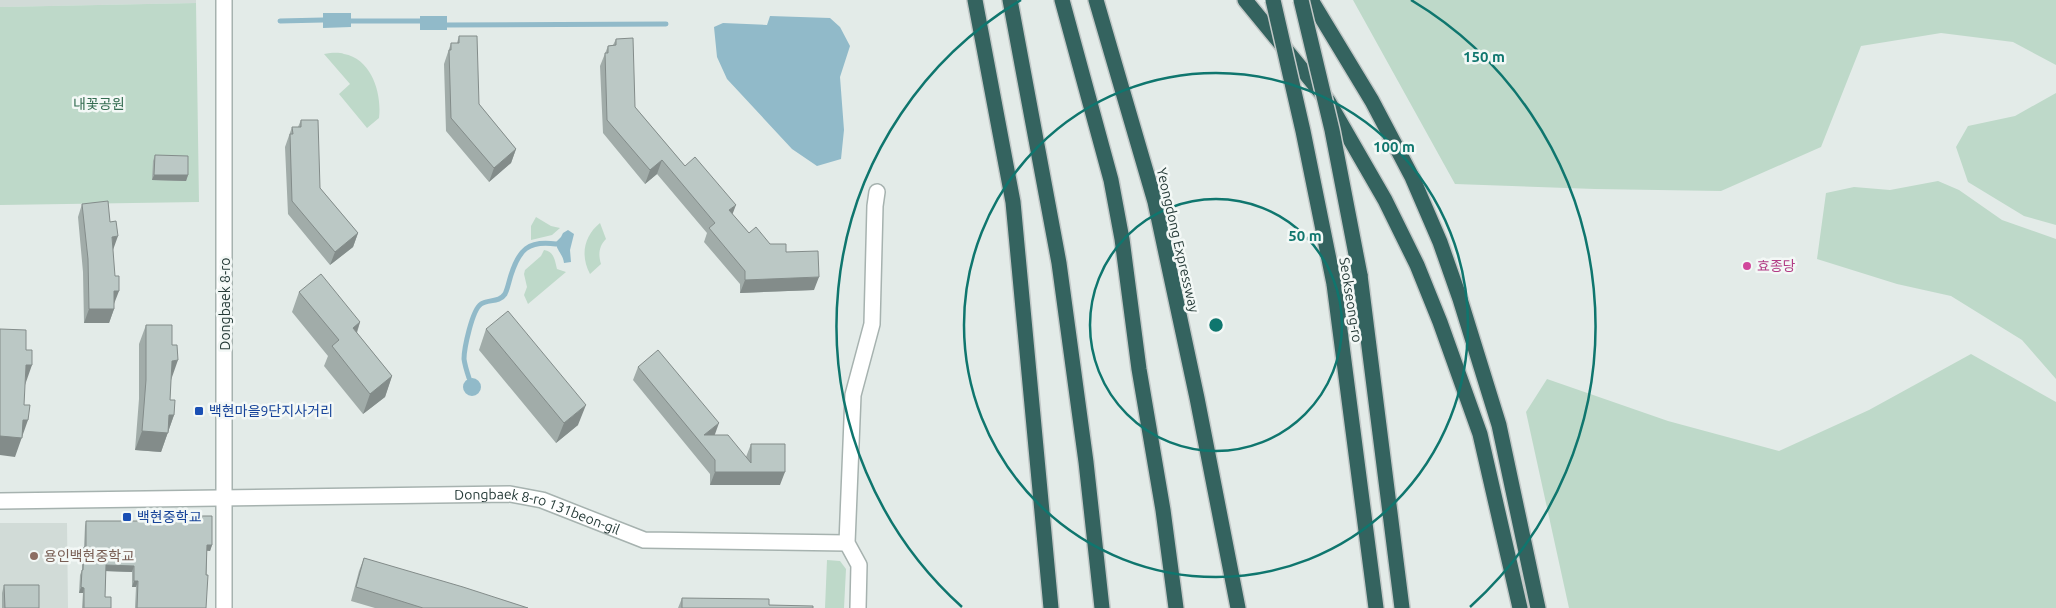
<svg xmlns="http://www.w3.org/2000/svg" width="2056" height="608" font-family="Ubuntu,'Noto Sans KR',sans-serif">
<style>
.built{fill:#d1dbd7}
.green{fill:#bed9c9}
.water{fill:#91bac9}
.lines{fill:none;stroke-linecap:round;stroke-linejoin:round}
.stream{stroke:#91bac9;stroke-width:5}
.minor-casing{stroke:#a6b2af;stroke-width:18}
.highway-casing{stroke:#c2c8c7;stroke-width:18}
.minor{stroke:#fff;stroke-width:15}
.highway{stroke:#34635f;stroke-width:15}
.highway-bridge-casing{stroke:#c2c8c7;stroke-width:18;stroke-linecap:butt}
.highway-bridge{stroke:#34635f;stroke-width:15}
.wall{fill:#a1aca9}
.shaded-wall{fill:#838c8a}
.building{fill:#bbc8c5;stroke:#838c8a}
.ring{fill:none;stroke:#0f766e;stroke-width:2.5}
.hotel-dot{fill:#d1479c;stroke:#f3f8f6;stroke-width:2}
.transit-dot{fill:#1a4fb4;stroke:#f3f8f6;stroke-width:2}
.education-dot{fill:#8d6e63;stroke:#f3f8f6;stroke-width:2}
.labels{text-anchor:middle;stroke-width:5;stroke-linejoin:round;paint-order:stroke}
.park-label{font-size:14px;fill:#346c51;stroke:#f3f8f6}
.street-label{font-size:14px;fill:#253a37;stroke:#f3f8f6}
.hotel-label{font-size:14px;fill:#b23c85;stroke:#f3f8f6;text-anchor:start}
.transit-label{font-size:14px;fill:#164399;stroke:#f3f8f6;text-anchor:start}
.education-label{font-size:14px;fill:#785e54;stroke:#f3f8f6;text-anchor:start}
.centre{fill:#0f766e;stroke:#f3f8f6;stroke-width:2.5}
.ring-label{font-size:15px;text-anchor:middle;font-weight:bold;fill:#0f766e;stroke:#f3f8f6;stroke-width:5;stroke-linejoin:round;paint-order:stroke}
</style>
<rect width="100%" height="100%" fill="#e3ebe8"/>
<path class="built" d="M0,0H196V3L0,7Z
M0,523H67L68,608H0Z"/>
<path class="green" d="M1353,0H2056V65L2013,42L1941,33L1861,46L1821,147L1721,191L1595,189L1455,184Z
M196,3L199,202L0,205V7Z
M324,54C331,53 338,52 344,54C372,59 382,94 379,118L367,128L339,94L350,84Z
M2056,93V225L2024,216L1968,182L1956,147L1968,126L2015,116Z
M1938,181L1959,190L2002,220L2056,239V379L2022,340L1951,296L1897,284L1817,259L1826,193L1854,187L1890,190Z
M536,217L551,226L560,228L552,235L531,240V226Z
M600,223L606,239C599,246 598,254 601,264L590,274C580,255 584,236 600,223Z
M544,250C554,251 555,261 557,269L566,272L528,304L524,295L527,287L524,274L525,270L541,256Z
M1971,354L2056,402V608H1569L1526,412L1547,379L1668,421L1779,451L1869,410Z
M827,560L840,561L846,569L844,608H825Z"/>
<path class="water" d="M323,13H351V27L323,28Z
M420,16H447V30H420Z
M770,16L830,18L840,27L850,46L840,77L844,130L841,159L817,166L792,149L727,79L717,57L714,27L723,23L767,25Z
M568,230L574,234L570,250L571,262L564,263C563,254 556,250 556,242L561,237L563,233Z
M463 387a9 9 0 1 1 18 0a9 9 0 1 1-18 0Z"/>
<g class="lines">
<path class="stream" d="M280,21L323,20
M351,21H420
M447,25L666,24
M469,378C467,372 465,366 464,359C464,349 472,310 481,304C488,299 499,303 505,294C508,288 509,281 511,275C519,250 528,240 556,244"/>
<g class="minor-casing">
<g id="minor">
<path id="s1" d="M0,501L510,494L542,500L644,540L847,543"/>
<path d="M224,608V0"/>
<path d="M858,608L859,565L847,543L853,395L872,324L875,206L877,192"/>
</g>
</g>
<g class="highway-casing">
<path id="highway" d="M975,0L1013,202L1051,608
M1010,0L1059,263L1086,462L1102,608
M1062,0L1111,180L1122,239L1139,369L1163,510L1176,608
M1096,0L1155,202L1197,398L1238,608
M1245,0L1328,101L1385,200L1417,265L1440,322L1480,434L1520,608
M1311,0L1372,101L1412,177L1440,242L1460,299L1499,425L1538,608
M1360,275L1402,608
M1334,284L1376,608"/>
</g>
<use href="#minor" class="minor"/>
<use href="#highway" class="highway"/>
<g class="highway-bridge-casing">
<path id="highway-bridge" d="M1273,0L1303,131L1334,284
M1301,0L1332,130L1360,275"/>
</g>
<use href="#highway-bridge" class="highway-bridge"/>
</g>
<path class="wall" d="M459,36L479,104L516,149L511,163L489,182L446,131L444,64L451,43H457Z
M616,39L635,107L685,166L732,214L749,233L770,244L786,252L814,290L740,293V284L704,242L707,233L657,174L645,184L603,133L600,66L608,46L613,45Z
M301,120L320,188L358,233L353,247L330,265L288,214L285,147L292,127H298Z
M155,155L188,175L186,181L152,180L153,161Z
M82,204L113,250L114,309L109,323H84L83,272L78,217Z
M299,292L360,322L357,333L392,376L385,397L363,414L324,366L328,356L292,312Z
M146,325L171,378L170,400L174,415L161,452L135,450L139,399V344Z
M486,329L578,425L556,443L479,350Z
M638,367L714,435L746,457L751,444L780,485H710V474L633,380Z
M183,516L212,545L210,551H207L206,608H135L136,587H132V572L106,571L105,597L111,608H82L83,593H79L80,575L82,570V552L84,547L85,526L86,521H181Z
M364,558L528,608H375L351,601L359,571Z
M4,585L39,608H2V593Z
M682,598L769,605L813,608H678Z"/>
<path class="shaded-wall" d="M516,149L511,163L489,182L494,168Z
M662,160L657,174L645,184L650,170Z
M154,175H188L186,181L152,180Z
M736,205L731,218L729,210Z
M358,233L353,247L330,265L335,252Z
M118,236L113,250L112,237Z
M819,277L814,290L740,293L745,280Z
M114,291H119L114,304Z
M89,309H114L109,323H84Z
M360,322L353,343V328Z
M178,360L171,380L172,361Z
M26,365H32L25,385Z
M392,376L385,397L363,414L370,394Z
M586,405L578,425L556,443L564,423Z
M169,415H174L161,452L135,450L142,431Z
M23,420H28L15,457L0,455V436Z
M719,423L714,437L704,435Z
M715,472H785L780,485H710Z
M207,545H212L210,551L205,550Z
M106,565L134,566L132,572L104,571Z
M134,581H138L136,587H132Z
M81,587L84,588L83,593H79Z"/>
<path class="building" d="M459,36H477L479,104L516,149L494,168L451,118L449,50H451V43H459Z
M633,38L635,107L685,166L695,157L736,205L729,210L749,233L756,227L770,244H786V252L818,251L819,277L745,280V271L709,228L715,223L662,160L650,170L607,120L605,53H608V46L616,45V39Z
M301,120H318L320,188L358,233L335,252L292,201L290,134H293L292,127H301Z
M155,155L188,156V175H154Z
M108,201L110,222L116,221L118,236L112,237L115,276H119V291H114V309H89L88,259L82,204Z
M321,274L360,322L353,328L392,376L370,394L332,346L339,340L299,292Z
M508,311L586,405L564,423L486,329Z
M146,325H172V345H177L178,360L172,361L170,400H175L174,415H169L168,433L142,431L146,380Z
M0,329L26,330V350H32V365H26L24,405H30L28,420H23L22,438L0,436Z
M658,350L719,423L704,435H728L751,463V444H785V472H715V460L638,367Z
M183,516H212V545H207L206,575H208L206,608H137L138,581H134V566L106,565L105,597H111V608H84V588L81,587L82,570H83L84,547H86V521H183Z
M364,558L463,587L528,608H423L356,587Z
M4,585H39V608H5Z
M682,598L769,599V605L813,606V608H682Z"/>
<g class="ring">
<circle cx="1216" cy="325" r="126"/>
<circle cx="1216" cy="325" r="252"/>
<path d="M962 607A379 379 0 0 1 1021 0M1411 0A379 379 0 0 1 1470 607"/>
</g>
<circle class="hotel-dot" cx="1747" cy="266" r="5"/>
<g class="transit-dot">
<rect x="194" y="406" width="10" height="10" rx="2.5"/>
<rect x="122" y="512" width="10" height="10" rx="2.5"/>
</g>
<circle class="education-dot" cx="34" cy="556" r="5"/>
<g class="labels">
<g class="park-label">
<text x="99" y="109">내꽃공원</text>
</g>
<g class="street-label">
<text transform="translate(1178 240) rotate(77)" y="5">Yeongdong Expressway</text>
<text transform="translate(1351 300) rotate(81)" y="5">Seokseong-ro</text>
<text transform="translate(225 304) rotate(-90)" y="5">Dongbaek 8-ro</text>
<text dy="5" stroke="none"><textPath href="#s1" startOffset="540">Dongbaek 8-ro 131beon-gil</textPath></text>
</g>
<g class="hotel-label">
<text x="1757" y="271">효종당</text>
</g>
<g class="transit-label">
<text x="209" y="416">백현마을9단지사거리</text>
<text x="137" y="522">백현중학교</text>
</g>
<g class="education-label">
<text x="44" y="561">용인백현중학교</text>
</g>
</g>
<circle cx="1216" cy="325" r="8" class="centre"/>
<g class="ring-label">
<text x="1484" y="62">150 m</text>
<text x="1394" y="152">100 m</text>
<text x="1305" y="241">50 m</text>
</g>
</svg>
